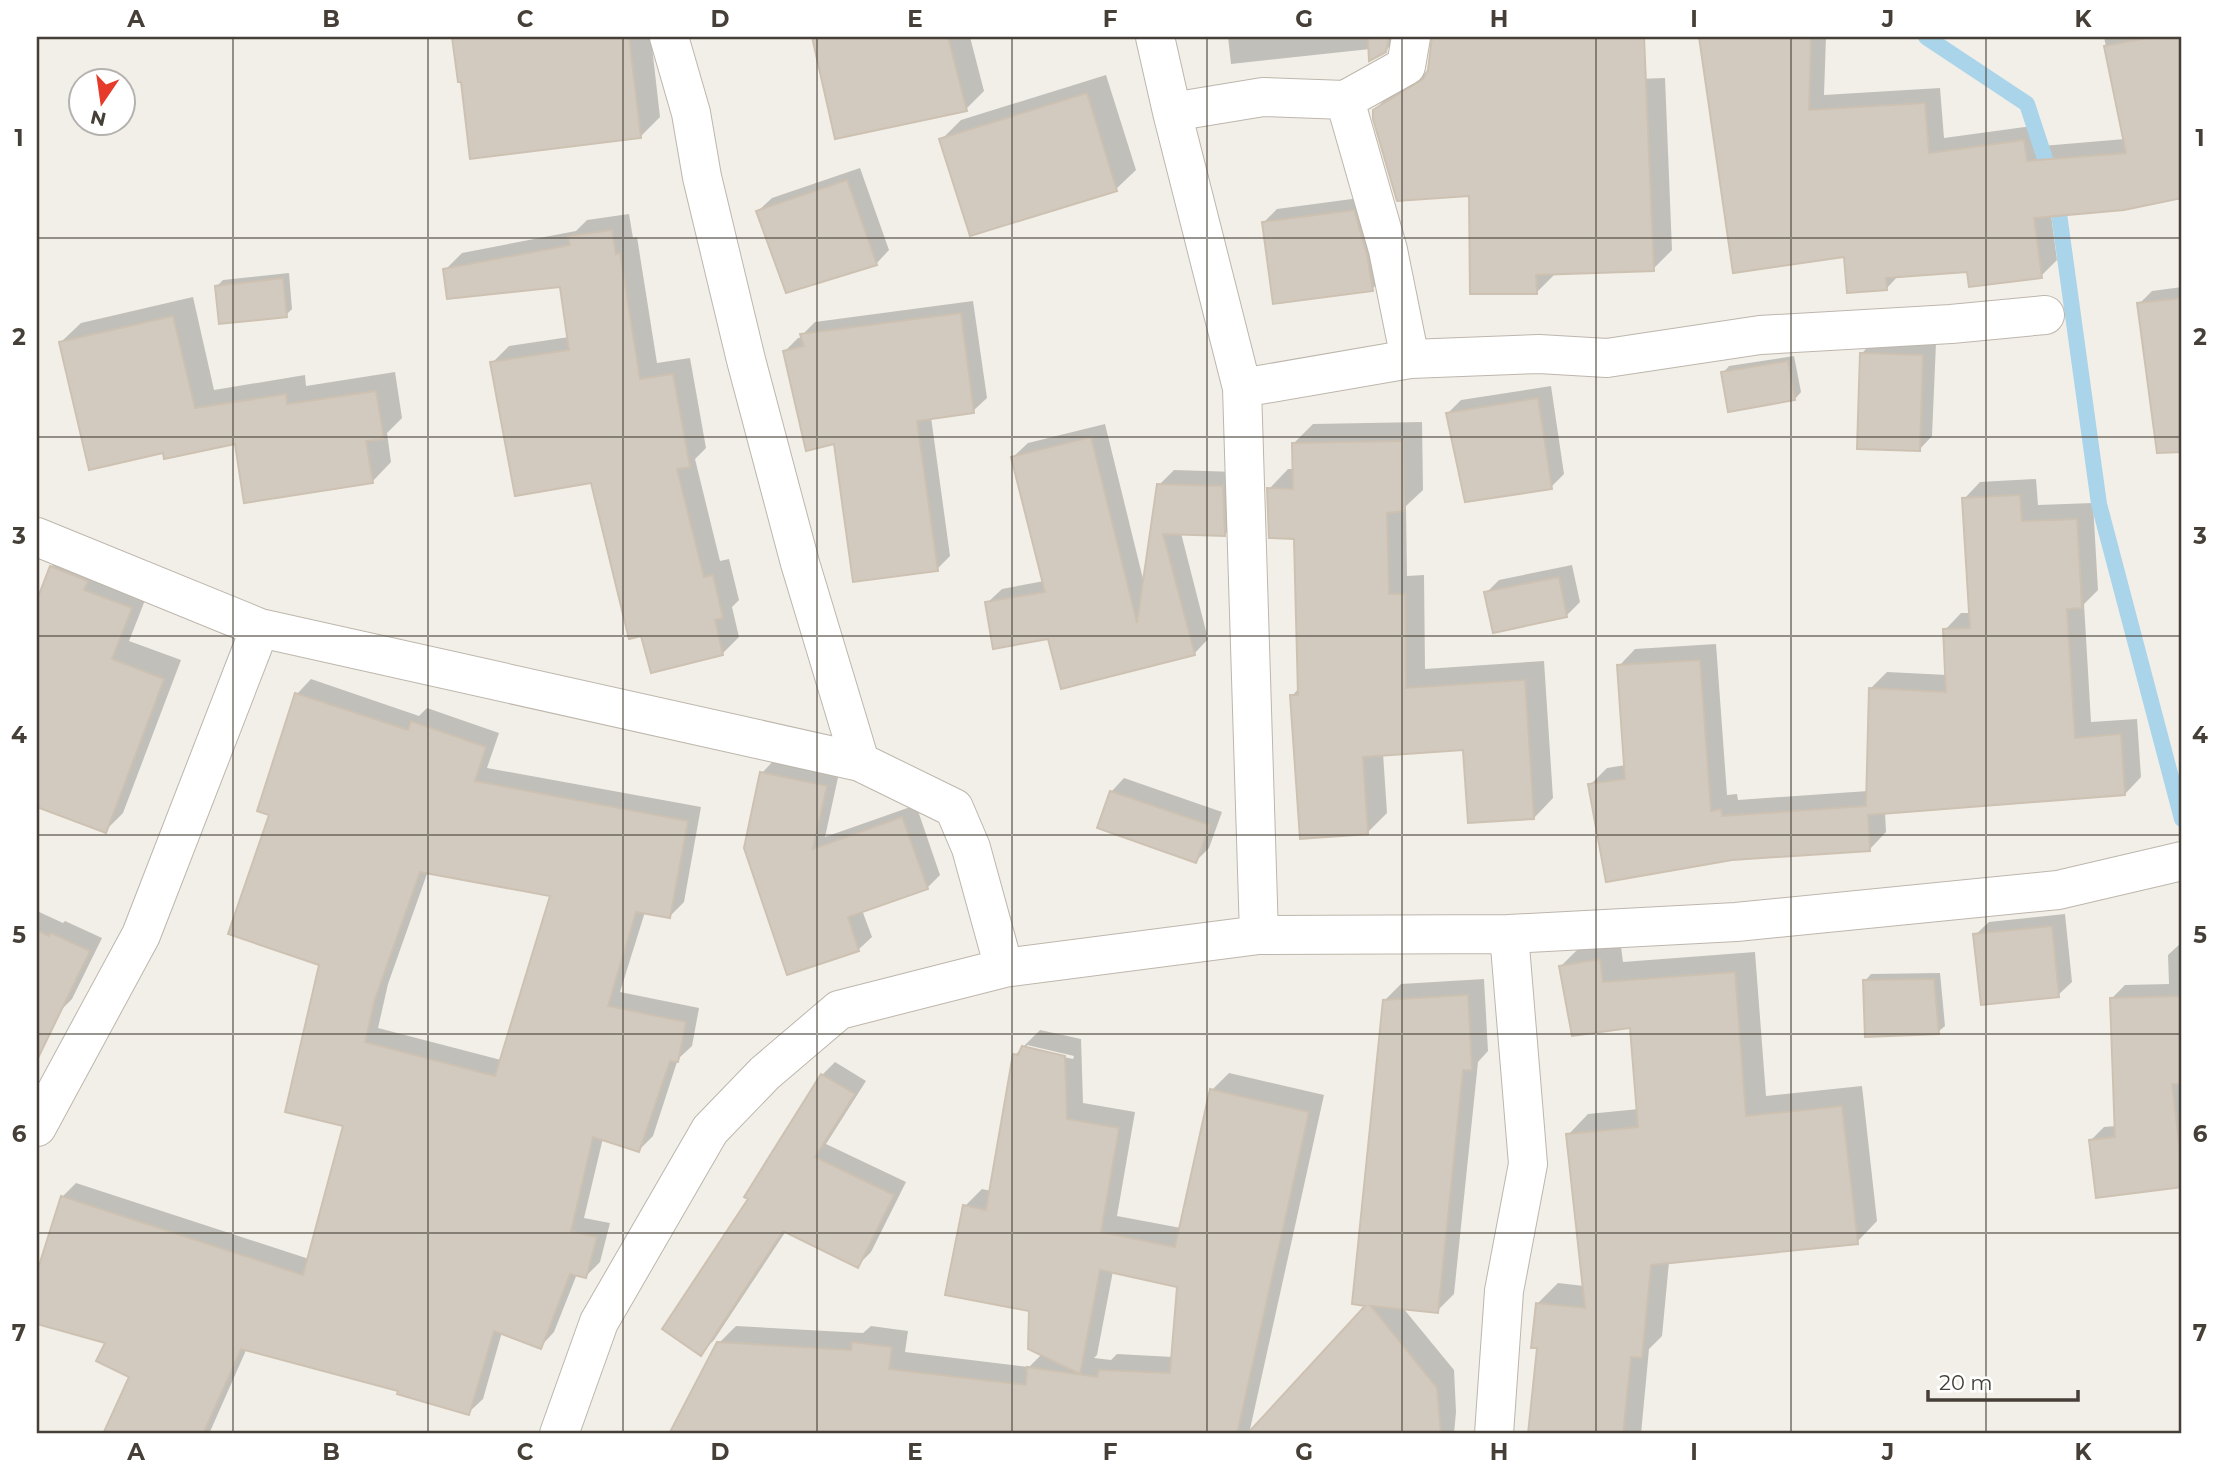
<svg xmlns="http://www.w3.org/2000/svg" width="2219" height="1471" font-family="Montserrat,sans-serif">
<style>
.shadow{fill:#0003;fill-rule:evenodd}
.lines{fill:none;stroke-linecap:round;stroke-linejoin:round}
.stream{stroke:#aad4ea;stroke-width:16}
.building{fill:#d3cabf;stroke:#cdc1b2;stroke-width:2;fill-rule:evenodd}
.minor-casing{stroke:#bdb6ac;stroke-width:40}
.minor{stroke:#fff;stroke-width:38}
.grid{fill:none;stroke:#453f37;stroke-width:2;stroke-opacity:0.55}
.neatline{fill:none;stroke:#453f37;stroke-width:2.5}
.grid-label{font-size:23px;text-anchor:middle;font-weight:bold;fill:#453f37}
</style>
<rect width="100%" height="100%" fill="#f2efe8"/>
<path class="shadow" d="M453,37L651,38L660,117L641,136L459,80Z
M814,37H970L984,91L966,109L836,137Z
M1228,37H1399L1385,51L1370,49L1231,64Z
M1434,37H1630L1637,79L1665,78L1672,250L1653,269L1556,273L1536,293L1471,194L1374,110L1394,91L1427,72Z
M1714,37H1826L1824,95L1940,88L1944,138L2040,125L2042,146L2125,139L2104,37H2182V196L2124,208L2051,215L2057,260L2041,276L1968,271L1899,275L1886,289L1846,255L1713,89Z
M1106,75L1136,170L1116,189L941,140L961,120Z
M860,168L889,250L876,264L758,211L772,198Z
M1367,197L1385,276L1372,289L1264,222L1277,209Z
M629,214L633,238L637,237L657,363L690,358L706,448L695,459L720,561L729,559L739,600L732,607L739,637L722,654L592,481L492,363L509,346L569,337L562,285L445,270L462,253L576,231L587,220Z
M289,273L292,309L286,315L217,286L223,280Z
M2182,287V383L2150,386L2139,304L2152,291Z
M193,297L214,390L305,375L306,386L395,372L402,418L387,433L391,462L372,482L236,442L164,451L61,342L81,323Z
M973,301L987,398L973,411L931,417L950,556L937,569L835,442L785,351L798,338L803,337L802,335L815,322Z
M1875,340L1936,343L1932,436L1919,450L1862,353Z
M1794,356L1801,392L1795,399L1723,373L1729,366Z
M1551,386L1564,474L1551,487L1448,413L1461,400Z
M1422,422L1423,490L1406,506L1407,576L1424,575L1425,669L1544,661L1553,798L1534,818L1465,748L1383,753L1387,813L1368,832L1292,696L1299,688L1296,537L1269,489L1288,469H1294V443L1313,424Z
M1105,424L1144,583L1159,485L1174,470L1237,472L1239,520L1224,535L1181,533L1208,639L1194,654L1049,637L987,603L1002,589L1044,581L1013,457L1028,443Z
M2036,479L2038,505L2093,503L2098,590L2084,604L2091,722L2137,719L2141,777L2125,794L1885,812L1886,832L1870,849L1732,858L1590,785L1607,768L1626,765L1619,666L1635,649L1716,644L1727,795L1737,794L1738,800L1868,791L1870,689L1887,672L1947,675L1945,630L1961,613H1970L1964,499L1980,482Z
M69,549L149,590L129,641L181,660L123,813L105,831L37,805V605L51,567Z
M1572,565L1580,602L1567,615L1486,593L1499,580Z
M311,679L419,716L427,708L499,733L487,768L701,807L684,902L670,916L645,912L620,992L699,1008L692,1046L678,1059L653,1136L639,1150L603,1138L584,1218L610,1223L600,1262L586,1276L577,1274L554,1332L540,1347L502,1332L483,1399L468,1413L400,1390L247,1348L209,1434H105L131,1377L107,1342L37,1323V1277L62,1197L76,1183L309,1259L346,1124L321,964L271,813L297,694ZM428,871L552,894L501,1060L378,1028L388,984Z
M775,759L839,773L825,837L916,805L940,875L927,888L862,910L872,937L858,950L762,773Z
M1124,778L1222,812L1209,848L1196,861L1111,792Z
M37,911L63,923L65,921L102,938L72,999L59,1012L37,1002Z
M2065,914L2072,982L2058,995L1975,935L1989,922Z
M1620,939L1623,962L1755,952L1766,1096L1862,1086L1877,1221L1857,1242L1669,1262L1662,1336L1649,1349L1641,1434H1530L1539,1347L1537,1304L1558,1283L1584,1286L1568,1135L1588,1114L1639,1109L1631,1026L1561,966L1581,946Z
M2182,942V1186L2097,1196L2090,1141L2104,1127L2116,1126L2112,998L2125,985L2169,984L2168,955Z
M1940,973L1945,1026L1938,1032L1865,981L1871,974Z
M1484,979L1488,1051L1478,1062L1454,1294L1437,1311L1403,1308L1454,1370L1456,1412L1454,1434H1250L1369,1304L1384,1001L1401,984Z
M1040,1030L1081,1039L1083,1103L1135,1112L1117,1216L1181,1228L1212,1090L1229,1073L1324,1095L1249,1434H671L719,1343L736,1326L863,1333L871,1326L908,1331L905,1352L1029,1367L1042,1354L1031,1310L965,1206L982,1189L991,1191L1015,1055ZM1027,1045L1074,1056L1073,1059L1027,1049ZM1113,1271L1179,1286L1173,1357L1117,1354L1111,1360L1094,1358L1097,1355Z
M835,1062L866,1081L826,1144L906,1182L871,1252L858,1265L786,1231L714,1340L701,1353L822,1075Z"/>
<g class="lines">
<path class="stream" d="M1926,37L2027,104L2056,192L2099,504L2182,819"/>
</g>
<path class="building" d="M452,37H629L641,138L470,159L461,82H458Z
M812,37H948L967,111L835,139Z
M1368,37H1389L1386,52L1369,61Z
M1432,37H1644L1654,271L1536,275L1537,294H1470L1469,196L1397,201L1373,119V110L1423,79L1428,70Z
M1699,37H1811L1809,110L1925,103L1929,153L2024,140L2027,161L2126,153L2104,46L2152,37H2182V198L2124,210L2034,218L2042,278L1969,287L1967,272L1886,278L1887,290L1847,293L1844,257L1733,273Z
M1087,93L1117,191L970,236L939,139Z
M847,180L877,265L786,293L756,211Z
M1354,210L1367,255L1373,291L1273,304L1262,222Z
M612,230L616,254L620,253L640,379L673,374L690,467L677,469L704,577L713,575L723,618L715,620L723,655L651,673L641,636L629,639L591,483L515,496L490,362L569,350L560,287L447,299L443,269L570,245L568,236Z
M283,278L287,317L219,324L215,286Z
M2182,298V452L2157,453L2137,303Z
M961,313L974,413L917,421L938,571L853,582L834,444L806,451L783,351L804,346L800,334Z
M173,316L195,408L286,394L287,404L376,391L384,439L366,441L373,483L244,503L235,444L164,459L163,453L89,470L59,342Z
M1860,353L1923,355L1920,451L1857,449Z
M1788,361L1795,400L1728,412L1721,372Z
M1538,398L1552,489L1465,502L1446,413Z
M1091,437L1137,623L1157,484L1223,486L1225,536L1163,534L1195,655L1061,689L1048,639L993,649L985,602L1045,592L1011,457Z
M1403,441L1404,511L1387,513L1389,594H1405L1406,688L1525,680L1534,819L1468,823L1463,750L1363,757L1368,834L1300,839L1290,695H1298L1294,539L1269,538L1267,488L1293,489L1292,443Z
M2020,495L2022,521L2077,519L2082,608L2067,609L2075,738L2121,734L2125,795L1868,815L1870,851L1732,860L1606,882L1588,784L1625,779L1617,665L1700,660L1711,811L1721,809L1722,816L1866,806L1869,688L1946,692L1943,629L1970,628L1962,498Z
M50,566L88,581L84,590L132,608L112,659L164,679L106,833L37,807V600Z
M1559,577L1567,617L1493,633L1484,592Z
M295,693L408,730L411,721L486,747L475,781L688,821L670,918L636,912L608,1006L686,1022L678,1062L670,1061L639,1152L593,1137L571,1231L597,1237L586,1278L570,1274L541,1349L494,1331L469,1415L397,1394L398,1391L241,1349L203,1434H103L129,1377L96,1361L105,1343L37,1324V1272L61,1196L303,1275L343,1126L285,1112L319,965L228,934L269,815L257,811ZM420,872L550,896L495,1076L365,1042L375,999Z
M760,772L827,786L813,849L902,817L928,889L848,917L859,951L787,975L744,848Z
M1110,791L1210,825L1196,863L1097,828Z
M2052,926L2059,997L1981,1005L1973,934Z
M37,930L49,936L51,933L90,951L37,1060Z
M1600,959L1603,982L1735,972L1746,1116L1842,1106L1858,1244L1651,1265L1642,1358L1631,1357L1623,1434H1528L1537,1348H1531L1536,1303L1585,1308L1566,1134L1638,1127L1630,1028L1572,1036L1559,966Z
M1934,979L1939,1034L1865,1037L1863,980Z
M1468,995L1472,1070H1463L1438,1313L1371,1306L1437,1388L1441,1434H1247L1365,1306L1352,1304L1383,1000Z
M2182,996V1084H2172L2182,1168V1187L2096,1198L2089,1140L2115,1137L2110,998Z
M1022,1046L1065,1056L1067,1119L1119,1128L1101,1232L1175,1247L1210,1089L1309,1112L1237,1434H669L717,1342L851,1350L852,1342L892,1347L889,1369L1026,1385L1027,1367L1097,1377L1099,1370L1170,1373L1177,1287L1100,1270L1080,1374L1028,1349L1029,1311L945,1295L963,1205L986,1210L1013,1054L1018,1055Z
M821,1074L855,1094L815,1157L894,1195L858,1268L783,1231L701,1356L662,1329L748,1199L744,1197Z"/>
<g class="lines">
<g class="minor-casing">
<path id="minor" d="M669,37L691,113L702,177L746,360L800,563L860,762
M1155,37L1172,112L1242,388L1259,935
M1345,100L1388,250L1410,359
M1172,112L1263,97L1345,100L1406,66L1411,37
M1242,388L1410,359L1539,354L1607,358L1760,335L1951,324L2045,315
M37,537L260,628L860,762L954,808L971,848L1004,968
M37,1127L141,935L260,628
M559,1434L599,1322L710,1130L765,1073L839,1010L1004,968L1259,935L1509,934L1736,922L2058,890L2182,861
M1494,1434L1504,1291L1528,1164L1509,934"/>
</g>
<use href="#minor" class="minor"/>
</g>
<path class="grid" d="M233,37V1434M428,37V1434M623,37V1434M817,37V1434M1012,37V1434M1207,37V1434M1402,37V1434M1596,37V1434M1791,37V1434M1986,37V1434M37,238H2182M37,437H2182M37,636H2182M37,835H2182M37,1034H2182M37,1233H2182"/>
<rect width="2219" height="1471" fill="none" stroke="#ffffff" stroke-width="77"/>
<g transform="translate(102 102) rotate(193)"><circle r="33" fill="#ffffff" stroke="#b5b2af" stroke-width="2"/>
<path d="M0-5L12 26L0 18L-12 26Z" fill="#e63a2b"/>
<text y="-10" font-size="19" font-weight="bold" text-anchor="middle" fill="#453f37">N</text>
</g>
<path d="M1928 1390v10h150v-10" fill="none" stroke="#453f37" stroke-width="3.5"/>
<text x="1939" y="1390" font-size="21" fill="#453f37" stroke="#ffffff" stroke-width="5" paint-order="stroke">20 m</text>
<rect x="38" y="38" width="2142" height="1394" class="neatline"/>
<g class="grid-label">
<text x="136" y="27">A</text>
<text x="331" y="27">B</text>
<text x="525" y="27">C</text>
<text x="720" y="27">D</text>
<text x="915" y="27">E</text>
<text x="1110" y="27">F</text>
<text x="1304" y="27">G</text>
<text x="1499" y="27">H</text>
<text x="1694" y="27">I</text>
<text x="1888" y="27">J</text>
<text x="2083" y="27">K</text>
<text x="19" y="146">1</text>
<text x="2200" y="146">1</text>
<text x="19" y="345">2</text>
<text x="2200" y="345">2</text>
<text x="19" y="544">3</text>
<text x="2200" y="544">3</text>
<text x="19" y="743">4</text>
<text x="2200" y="743">4</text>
<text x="19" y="943">5</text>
<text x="2200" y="943">5</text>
<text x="19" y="1142">6</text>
<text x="2200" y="1142">6</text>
<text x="19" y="1341">7</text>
<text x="2200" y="1341">7</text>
<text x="136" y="1460">A</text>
<text x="331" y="1460">B</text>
<text x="525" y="1460">C</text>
<text x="720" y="1460">D</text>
<text x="915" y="1460">E</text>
<text x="1110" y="1460">F</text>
<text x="1304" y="1460">G</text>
<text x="1499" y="1460">H</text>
<text x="1694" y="1460">I</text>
<text x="1888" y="1460">J</text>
<text x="2083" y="1460">K</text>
</g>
</svg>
